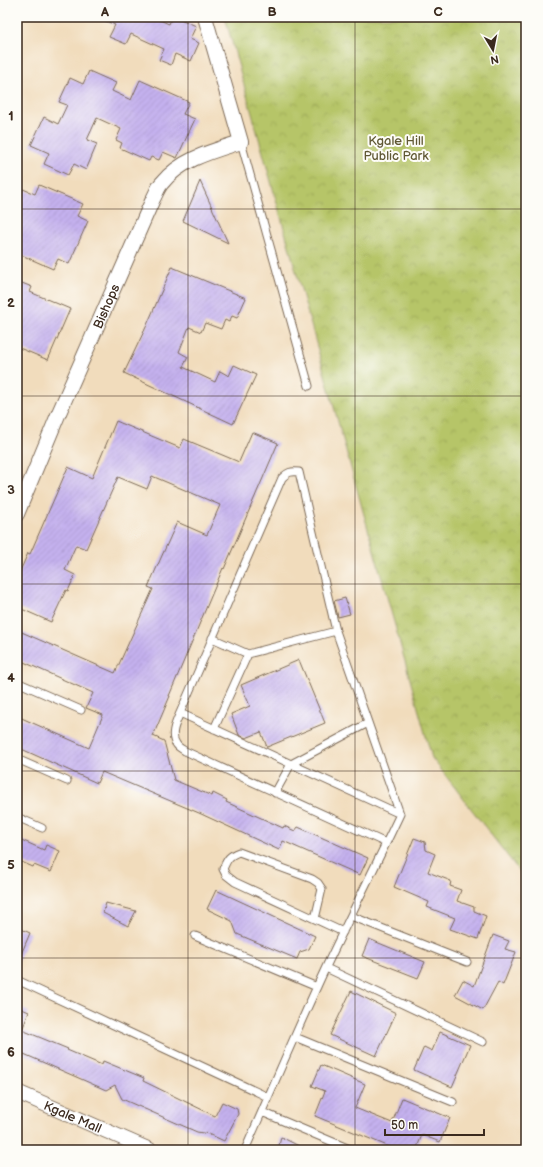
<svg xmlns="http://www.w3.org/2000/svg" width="543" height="1167" font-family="'Balsamiq Sans',sans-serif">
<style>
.park{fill:url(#park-crowns);stroke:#787842}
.building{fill:url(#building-hatch)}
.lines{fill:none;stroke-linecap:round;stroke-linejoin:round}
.lane-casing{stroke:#7b6855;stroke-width:9}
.street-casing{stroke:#7b6855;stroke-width:16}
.lane{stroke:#fff;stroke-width:7}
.street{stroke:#fff;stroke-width:14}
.grid{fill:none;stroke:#3b2a1e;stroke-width:1;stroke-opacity:0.55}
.labels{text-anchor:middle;stroke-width:4;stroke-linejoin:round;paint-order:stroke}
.park-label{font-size:13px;fill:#605834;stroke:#fdfcf7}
.street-label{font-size:13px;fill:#3b2a1e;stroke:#fdfcf7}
.neatline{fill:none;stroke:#3b2a1e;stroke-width:1.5}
.grid-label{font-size:13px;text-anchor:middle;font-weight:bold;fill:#3b2a1e}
</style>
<defs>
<pattern id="park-crowns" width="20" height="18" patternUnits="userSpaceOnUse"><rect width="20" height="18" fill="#b6c567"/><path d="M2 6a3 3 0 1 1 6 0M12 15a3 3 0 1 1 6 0" fill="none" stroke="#9da959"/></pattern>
<pattern id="building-hatch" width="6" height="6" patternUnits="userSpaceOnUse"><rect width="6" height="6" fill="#c4b1ee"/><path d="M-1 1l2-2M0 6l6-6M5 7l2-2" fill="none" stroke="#a998cc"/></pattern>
</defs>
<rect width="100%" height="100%" fill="#fdfcf7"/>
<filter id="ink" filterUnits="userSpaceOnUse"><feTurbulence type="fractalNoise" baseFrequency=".025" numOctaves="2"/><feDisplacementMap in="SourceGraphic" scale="8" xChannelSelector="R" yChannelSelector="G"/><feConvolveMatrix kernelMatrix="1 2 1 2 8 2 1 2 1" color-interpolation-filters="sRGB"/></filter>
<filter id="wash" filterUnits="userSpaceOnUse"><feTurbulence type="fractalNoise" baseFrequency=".012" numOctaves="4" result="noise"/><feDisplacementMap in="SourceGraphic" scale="16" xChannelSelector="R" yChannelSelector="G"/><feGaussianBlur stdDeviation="0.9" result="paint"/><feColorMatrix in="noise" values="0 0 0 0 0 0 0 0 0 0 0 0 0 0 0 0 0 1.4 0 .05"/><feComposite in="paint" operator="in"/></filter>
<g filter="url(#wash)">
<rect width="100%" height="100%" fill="#f1dcbc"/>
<path class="park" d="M225,17H526V880L432,758Z"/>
<g id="blocks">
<path class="building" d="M97,17H153L169,24L172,17H176L196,26L190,39L199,43L191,61L175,54L171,65L159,60L164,49L131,34L126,44L109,37L115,25Z
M89,71L116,83L112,91L131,100L140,80L189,102L183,114L195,119L177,158L163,152L159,160L151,157L149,161L120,148L122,143L116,140L121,129L97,118L87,140L97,144L86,170L74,164L68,175L44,164L49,153L31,145L44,117L58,124L67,105L59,102L70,78L83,84Z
M200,181L228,243L183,221Z
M39,185L83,204L77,216L88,221L69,264L58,259L53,269L17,253V202L23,189L35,194Z
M172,267L246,298L237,318L232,316L229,322L225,320L221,329L205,323L201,332L189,327L179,352L188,357L183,367L215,382L220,371L229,376L234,365L256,375L233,424L124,373L147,325Z
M17,281L32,287L30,292L70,309L48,360L17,347Z
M116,421L180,448L184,439L239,462L252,432L278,443L224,569L223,568L169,696H170L153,736L164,741L174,780L212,796L213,793L227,800L226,802L283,828L284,826L295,831L298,827L368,858L360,875L283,841L279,850L199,813L102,772L97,783L17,747V716L89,748L103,715L86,708L93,693L17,659V630L115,673L153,589L148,587L177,522L207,535L220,505L152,476L147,489L118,477L86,549L76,545L65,570L75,575L68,591L66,590L51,622L17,607V578L28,553L30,554L68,467L92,478Z
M345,598L350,614L338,617L334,601Z
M299,660L325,723L267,747L261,732L246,738L239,735L231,714L250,706L241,685Z
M17,838L44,850L46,845L60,851L51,872L34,865L33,867L17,860Z
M414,838L425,842L426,850L435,854L428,872L451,881L450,886L461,890L457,901L474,907V911L486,916L478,939L450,929L455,918L427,907L429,902L394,887Z
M216,890L315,936L309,949L300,952L297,959L237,934L232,921L207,909Z
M106,903L136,911L128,926L103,913Z
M17,927L30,933L17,964Z
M493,935L509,941L505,949L516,952L503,985L498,982L483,1010L455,995L463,980L474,986Z
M369,939L425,962L418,978L362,956Z
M351,991L396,1013L376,1056L330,1035Z
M17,1007L29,1012L22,1030L68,1049L67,1050L102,1065L103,1061L144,1078L143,1081L215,1116L222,1102L237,1109L238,1114L224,1141L209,1134L197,1132L122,1099L115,1085L106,1090L17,1051Z
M440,1032L470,1045L452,1087L414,1070L424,1047L432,1051Z
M321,1065L365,1084L355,1108L392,1123L402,1098L450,1118L440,1142L422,1135L416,1150H397L315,1116L325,1091L312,1086Z
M281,1137L307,1150H278Z"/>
</g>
</g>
<g filter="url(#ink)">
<use href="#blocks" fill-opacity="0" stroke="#7b6855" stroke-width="1"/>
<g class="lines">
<g class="lane-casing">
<path id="lane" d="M241,142L309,386
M212,638L248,654
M17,682L81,710
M180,713L400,814
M214,729L248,654L336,631
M17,759L67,781
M275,793L291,764L368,723
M17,817L42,828
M351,916L467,962
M315,919L322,889L318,883L312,879L239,852C228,856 227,860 223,869L226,875L235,882L343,932
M195,936L317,987
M326,968L483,1042
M17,980L268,1097
M295,1037L453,1102
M262,1112L352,1150
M245,1150C272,1089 298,1027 326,967C350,916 376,865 400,814L336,631L299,472C291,471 288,472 282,478L180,713C176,722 169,736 177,745C178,747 182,749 185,751L386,843"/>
</g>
<g class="street-casing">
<g id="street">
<path id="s1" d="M17,514L58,415L153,199C156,194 158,187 162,183C181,159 213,151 241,142L205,17"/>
<path id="s2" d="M17,1092L150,1150"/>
</g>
</g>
<use href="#lane" class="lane"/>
<use href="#street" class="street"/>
</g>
</g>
<path class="grid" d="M188,17V1150M355,17V1150M17,209H526M17,396H526M17,584H526M17,771H526M17,958H526"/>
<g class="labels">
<g class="park-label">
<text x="396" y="145">Kgale Hill<tspan x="396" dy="15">Public Park</tspan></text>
</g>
<g class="street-label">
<text dy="5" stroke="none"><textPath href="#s1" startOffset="226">Bishops</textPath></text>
<text dy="5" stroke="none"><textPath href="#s2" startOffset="61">Kgale Mall</textPath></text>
</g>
</g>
<rect width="543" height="1167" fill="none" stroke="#fdfcf7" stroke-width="44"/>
<g transform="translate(493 50) rotate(170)" stroke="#fdfcf7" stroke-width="3" paint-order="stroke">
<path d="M0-3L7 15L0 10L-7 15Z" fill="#3b2a1e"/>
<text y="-6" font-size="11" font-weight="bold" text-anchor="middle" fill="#3b2a1e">N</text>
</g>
<path d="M385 1129v6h99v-6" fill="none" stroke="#3b2a1e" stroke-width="2"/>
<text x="391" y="1129" font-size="12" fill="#3b2a1e" stroke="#fdfcf7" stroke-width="3" paint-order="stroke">50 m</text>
<rect x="22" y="22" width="499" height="1123" class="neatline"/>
<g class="grid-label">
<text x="105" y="16">A</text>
<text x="272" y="16">B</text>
<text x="438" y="16">C</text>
<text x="11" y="120">1</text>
<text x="11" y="307">2</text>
<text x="11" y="494">3</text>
<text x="11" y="682">4</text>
<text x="11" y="869">5</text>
<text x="11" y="1056">6</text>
</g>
</svg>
